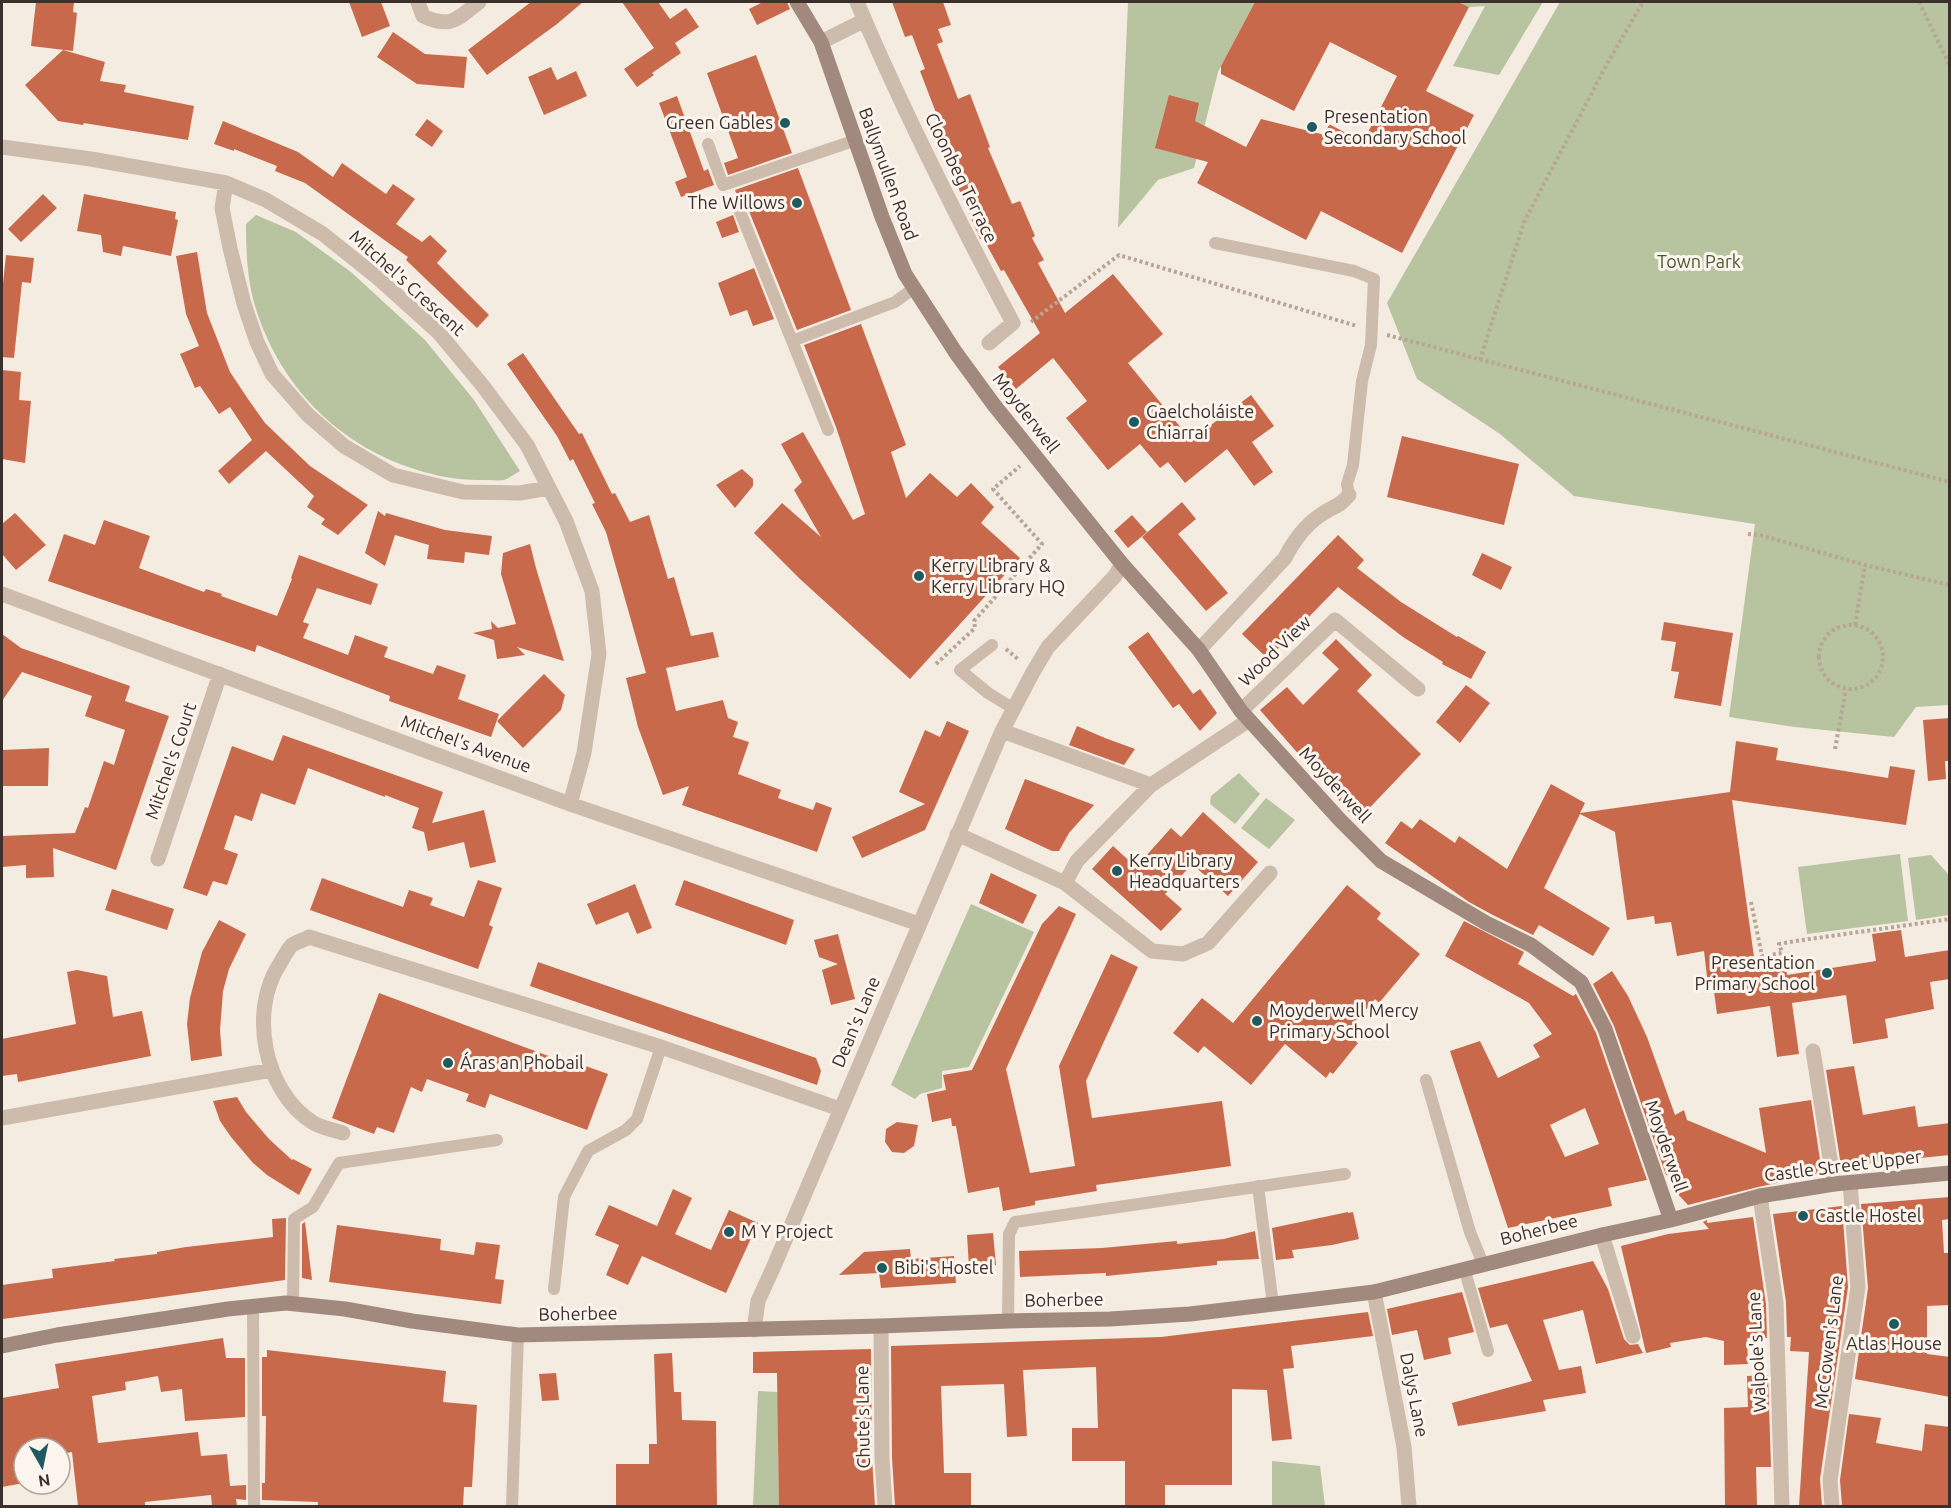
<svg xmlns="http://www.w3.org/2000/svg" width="1951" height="1508" font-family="Ubuntu,sans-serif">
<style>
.green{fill:#b8c4a0}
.building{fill:#c8694b;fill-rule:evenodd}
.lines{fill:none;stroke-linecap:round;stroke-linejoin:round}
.path{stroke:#b9a596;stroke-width:4;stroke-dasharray:3 3;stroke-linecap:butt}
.lane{stroke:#cdbbac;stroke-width:12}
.street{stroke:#cdbbac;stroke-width:15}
.secondary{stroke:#a18a7d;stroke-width:15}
.poi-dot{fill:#1f5a5e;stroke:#fbf5ee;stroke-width:2}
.labels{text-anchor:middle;stroke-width:6;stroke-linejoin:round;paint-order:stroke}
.poi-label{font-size:18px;fill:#3b302b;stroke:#fbf5ee;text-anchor:start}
.street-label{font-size:18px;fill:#3b302b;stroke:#fbf5ee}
.park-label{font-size:18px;fill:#4a5a2e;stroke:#fbf5ee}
</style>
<rect width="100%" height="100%" fill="#f4ebe1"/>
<path class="green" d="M1128,2H1255L1218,72L1194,168L1158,180L1118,228Z
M1458,2H1543L1499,75L1453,66L1485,6L1469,7Z
M1560,2H1949V705L1916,707L1894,737L1795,727L1729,717L1755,524L1574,496L1500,434L1417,379L1387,303Z
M256,215L296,232L351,272L425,340L474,400L520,471C516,473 510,478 504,480C499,481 492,480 486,480C467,480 450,479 432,474C346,453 281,391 255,306C247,279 246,251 246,224Z
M1239,773L1260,794L1235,824L1210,804L1211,796Z
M1266,798L1295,820L1269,849L1241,828Z
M1900,854L1908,921L1807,934L1798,867Z
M1931,855L1949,875V915L1916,920L1908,858Z
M971,904L1034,932L969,1067L942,1071V1088L920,1094L915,1099L891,1085Z
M758,1391L778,1392L779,1506H753Z
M1272,1461L1320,1466L1325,1506H1272Z"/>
<path class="building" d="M36,2H74L73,12L77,13L73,51L31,46Z
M349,2H381L390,26L362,37Z
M531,2H583L557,24L487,75L468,50Z
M622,2H658L670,19L686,8L699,27L675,43L681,53L652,73L654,75L637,87L624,69L654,48Z
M763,2H787L790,9L757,25L749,9Z
M892,2H943L951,25L938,29L943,42L937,44L952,83L958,99L970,94L990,147L988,148L1012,204L1020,201L1035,236L1032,238L1044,260L1038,263L1065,313L1113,274L1163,334L1128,363L1191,440L1251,395L1274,426L1252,442L1273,472L1254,486L1227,449L1185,483L1168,462L1160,468L1140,444L1108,470L1066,418L1087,401L1053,358L1016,389L998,367L1040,333L1004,270L1001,271L983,238L980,239L955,180L961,178L920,71L925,69L918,51L912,35L905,37Z
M1255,2H1458L1469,7L1426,91L1474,115L1402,253L1321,211L1306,240L1197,183L1208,162L1155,148L1169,95L1199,103L1195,121L1246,147L1261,119L1325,135L1329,124L1363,142L1397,76L1330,42L1294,111L1221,74V66Z
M393,32L425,54L467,57L464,88L417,84L377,57Z
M63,50L105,62L100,81L126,85L124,92L194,106L188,140L84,123L83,125L58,121L25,85Z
M756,55L792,153L728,175L724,163L738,158L707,73Z
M551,67L557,80L576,71L587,96L544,115L528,77Z
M677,96L704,171L708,169L714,185L681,197L675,182L687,177L659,103Z
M427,119L443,131L432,147L415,135Z
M223,121L298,152L333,177L342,163L386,194L393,184L415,199L396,224L422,242L430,235L447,251L437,263L489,315L477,328L406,260L408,257L305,183L275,171L277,166L234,149V151L214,144Z
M798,168L851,310L797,330L747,206L739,201L735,190Z
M43,194L57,208L21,242L8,229Z
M84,194L176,212L175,219L178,220L171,256L123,246L121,256L103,252L101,235L77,231Z
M733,215L739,232L722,238L716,222Z
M197,252L207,313L230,372L248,399L265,423L310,466L368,505L338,535L321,524L325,519L307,507L314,496L266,451L229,484L218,471L252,440L230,407L219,414L200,386L195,388L180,354L199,346L186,314L176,256Z
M6,255L34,258L31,283L22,282L14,358L2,357V293Z
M754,268L774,319L753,326L747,310L730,316L718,283Z
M861,324L906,445L891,452L906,498L930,473L957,497L971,483L994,507L981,523L1020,558L910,679L800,579L754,533L782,503L821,537L794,490L802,482L781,444L803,432L853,520L865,514L836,427L804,345Z
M523,353L579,434L582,433L612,494L615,493L630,522L649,515L668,579L674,577L691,636L713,632L719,657L666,668L676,711L723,700L728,718L738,722L733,737L749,742L738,774L781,790L778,798L813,810L816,802L832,808L817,852L682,805L689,786L663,795L638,727L626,678L646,673L606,532L592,504L595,503L573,459L570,461L557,436L507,364Z
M2,370L21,372L19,400L31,401L25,463L2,459Z
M1402,436L1519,464L1504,525L1387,497Z
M742,469L753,479V486L735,508L716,485Z
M1182,502L1196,519L1178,534L1228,593L1206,611L1142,537Z
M378,511L385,516L386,513L445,530L492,536L489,555L465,552L464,563L427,559L429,545L395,535L385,566L365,553Z
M15,513L46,545L16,570L2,554V524Z
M1132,515L1147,532L1128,548L1114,531Z
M104,520L150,536L139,568L204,592L206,589L222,594L221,596L277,616L292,579L291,578L299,555L378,584L371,605L317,588L303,622L309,624L303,638L348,655L355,635L388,647L384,657L433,674L437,665L466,675L458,699L499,714L491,737L389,701L390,696L257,645L255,652L48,581L64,534L95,545Z
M1338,535L1364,560L1357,568L1401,602L1457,637L1458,636L1486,652L1471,679L1442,664L1443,662L1403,637L1338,587L1268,659L1242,634Z
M530,544L536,568L564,661L517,647L525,655L497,659L494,640L473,633L492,629L491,621L498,628L516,624L501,574L503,553Z
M1482,553L1512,567L1501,590L1472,575Z
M1664,622L1733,633L1721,706L1674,698L1679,672L1671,671L1676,642L1661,640Z
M1148,632L1193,694L1200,689L1217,713L1200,731L1179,704L1173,708L1128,647Z
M2,634L21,648L130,686L125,701L169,716L116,870L53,848L54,877L26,878V865L2,867V836L75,833L85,807L88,808L104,761L114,765L125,730L85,716L92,696L22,672L2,701Z
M1336,639L1372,675L1357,691L1421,754L1357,821L1260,710L1287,687L1303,705L1339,669L1322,653Z
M544,674L565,695L561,710L523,748L497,721Z
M1466,685L1490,703L1460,743L1436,722Z
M1950,718V761H1945L1946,779L1928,781L1923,720Z
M947,721L969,731L925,830L862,858L852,837L925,804L899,792L925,730L940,737Z
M1077,726L1105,738L1135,749L1124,765L1069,745Z
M283,735L443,792L432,823L484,810L496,862L470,868L464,842L428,851L424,832L412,828L419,808L385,795V797L308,768L295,805L261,793L252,821L235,815L224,849L238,854L227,885L213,881L207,896L183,888L232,746L273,761Z
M1736,741L1778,748L1776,760L1888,778L1890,766L1915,770L1906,825L1732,800L1755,964L1785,960L1787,975L1876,961L1872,934L1901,930L1905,957L1950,950V979L1930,982L1934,1009L1885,1019L1888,1038L1853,1044L1846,995L1792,1003L1799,1054L1777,1057L1770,1006L1717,1014L1713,984L1708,985L1704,951L1677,956L1671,922L1655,924L1654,916L1627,920L1615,832L1580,814L1544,888L1610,928L1593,956L1539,925L1533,935L1491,914L1469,902L1385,843L1401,821L1412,829L1420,819L1455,843L1459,836L1507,869L1551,784L1585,803L1580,813L1730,792Z
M49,748L48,786H2V750Z
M1025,779L1094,805L1069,833L1059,851H1052L1005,829Z
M1203,812L1258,862L1228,896L1192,864L1165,894L1182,909L1161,931L1092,869L1113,846L1136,867L1171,828L1181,837Z
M991,873L1037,895L1023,924L979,903Z
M322,878L403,907L409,890L433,898L430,905L464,917L478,880L502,888L489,925L493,927L478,969L310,910Z
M684,880L794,920L786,945L675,905Z
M635,884L652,928L637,934L628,912L596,925L587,904Z
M1347,885L1381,913L1377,919L1420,954L1379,1003L1375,999L1346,1033L1358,1043L1333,1074L1330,1072L1326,1078L1285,1044L1251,1085L1204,1046L1198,1053L1173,1033L1202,998L1233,1023Z
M112,889L174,909L167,930L105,910Z
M1059,906L1076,914L1006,1069L1030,1173L1075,1166L1059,1066L1111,954L1138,967L1086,1081L1092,1118L1222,1101L1231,1166L1096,1185L1097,1191L1035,1201V1205L1003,1211L999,1187L968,1193L956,1126H952L951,1118L932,1122L927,1094L946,1090L943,1075L972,1070L1042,924Z
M219,920L246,934L229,969L223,991L220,1030L222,1056L191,1061L187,1024L190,998L202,952Z
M1464,921L1524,952L1518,964L1573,996L1576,994L1596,1033L1647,1180L1608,1188L1612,1206L1508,1228L1450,1051L1480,1041L1498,1078L1540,1057L1533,1045L1552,1034L1529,1003L1445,956ZM1585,1108L1599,1144L1565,1157L1550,1125Z
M838,934L855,999L831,1005L822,970L838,964L819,957L814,940Z
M538,962L816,1058L821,1071L817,1085L530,986Z
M77,970L107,976L113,1017L142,1011L151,1056L18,1082L17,1074L2,1076V1039L76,1024L67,972Z
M1612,971L1628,996L1647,1037L1675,1115L1684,1110L1687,1120L1766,1153L1759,1108L1811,1100L1822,1173L1758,1187L1688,1205L1674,1190L1669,1175H1666L1614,1026L1593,984Z
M379,993L562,1061L563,1058L608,1074L587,1130L490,1094L485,1108L466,1101L469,1094L427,1079L422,1092L411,1087L394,1133L377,1127L374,1134L332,1118Z
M1854,1066L1863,1115L1915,1106L1918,1127L1950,1123V1155L1841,1166L1826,1070Z
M237,1097L246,1112L269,1139L292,1160L293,1159L312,1169L299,1195L267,1175L253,1163L231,1137L220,1121L213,1101Z
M897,1122L918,1125L914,1146L904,1153L892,1152L885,1142L886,1129Z
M673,1189L692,1198L675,1234L711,1250L729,1210L758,1223L726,1293L642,1256L628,1285L606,1275L619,1245L595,1235L609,1205L657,1226Z
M1950,1197V1219L1942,1220L1944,1253H1950V1305L1927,1306V1354L1950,1357V1397L1855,1379L1868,1288L1861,1204Z
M1842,1206L1848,1287L1820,1479L1822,1506H1799L1809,1352L1790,1351L1791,1337H1787L1786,1302L1773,1214Z
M1348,1212V1213L1353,1212L1359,1239L1332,1245L1292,1250L1294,1258L1276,1260L1272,1228Z
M1753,1217L1766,1304L1767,1338H1747L1748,1364L1724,1365V1341L1706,1337L1670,1343L1671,1347L1646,1353L1621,1246L1668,1234L1709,1229L1703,1222L1707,1220V1223Z
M286,1218L285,1280L3,1319L2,1285L53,1278L52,1269L115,1261L114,1259L157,1254V1252L186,1247L273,1237L272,1219Z
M305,1222L312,1280L302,1278V1224Z
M337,1225L441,1239L440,1250L474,1255L476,1242L500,1245L495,1279L504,1280L501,1304L329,1282Z
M1255,1231L1259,1259L1217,1261V1265L1106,1276V1273L1020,1277L1019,1251L1102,1248L1177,1241V1244L1195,1242L1224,1239Z
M993,1233L996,1265L969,1267L967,1235Z
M910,1249L911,1259L954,1256L956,1283L881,1288L879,1273L839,1275L864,1252Z
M1593,1261L1608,1289L1624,1339L1630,1345L1638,1344L1643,1353L1596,1364L1583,1310L1543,1320L1559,1370L1581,1366L1586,1393L1543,1400L1546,1411L1458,1426L1452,1403L1532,1381L1507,1324L1490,1328L1478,1288Z
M1462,1292L1474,1332L1448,1338L1451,1354L1424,1360L1417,1330L1392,1335L1387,1309Z
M1368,1312L1373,1336L1291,1346L1294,1368L1283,1369L1292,1439L1272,1441L1267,1390L1232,1389V1485H1165V1506H1125V1461H1072V1428H1098L1096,1367L1023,1370L1027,1436L1007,1437L1004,1384L941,1386L944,1473H971V1506H895L892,1458L891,1346L1161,1337Z
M223,1338L226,1358H245V1417L185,1421L182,1389L161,1392L158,1376L125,1382L126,1390L92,1396L98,1443L198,1432L201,1456L227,1454L230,1486L246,1485V1500L236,1499L237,1506H212L211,1495L145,1502V1506H78L72,1452L60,1454V1448H24V1483L2,1487V1398L59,1388L55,1364Z
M871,1349L872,1458L875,1506H779L777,1373H753V1352Z
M267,1350L446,1371L443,1402L477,1405L472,1487H464L463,1506H318V1502L262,1500V1483H265L266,1416H262V1357H267Z
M672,1353L674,1392H681L682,1420L716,1421L717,1506H616V1464H649V1444H657L654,1354Z
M556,1373L559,1400L542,1401L539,1374Z
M1768,1375L1771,1467H1756L1757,1506L1725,1505L1724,1408L1748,1407L1747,1376Z
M1849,1414L1881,1418L1876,1443L1922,1451L1925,1424L1950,1427V1506H1842L1840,1480Z"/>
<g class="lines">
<path class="path" d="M1919,2L1950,66
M1031,322L1119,255L1357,326
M1387,335L1950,482
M1480,360L1524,222L1608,62L1643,2
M1748,534L1760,535L1865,565L1950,585
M1855,625L1865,565
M1819 657a32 32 0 1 1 64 0a32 32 0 1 1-64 0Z
M1006,649L1019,660
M936,664L975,628L974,621L1042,544L993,489L1020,466
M1835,749L1846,689
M1751,902L1762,956L1782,953L1779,944L1796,941L1950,919"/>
<path class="lane" d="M708,144L723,185L856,140
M739,209L828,430
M1215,243L1354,271L1374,279L1371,345L1362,381L1353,465L1347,484L1349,495
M792,341L895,302L914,288
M992,645L960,670L988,693L1014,709
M1426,1080L1470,1232L1483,1264
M1258,1186L1273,1305
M1464,1268L1488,1351
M554,1289L564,1197L588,1151L626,1130L637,1119L661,1047
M293,1304L294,1219L313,1207L339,1163L497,1140
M253,1306L254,1506
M1008,1321L1009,1234L1015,1222L1345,1174
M512,1506L518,1335"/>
<path class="street" d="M418,2L423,16C451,29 457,19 479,2
M857,2C903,111 957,218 1013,323L989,343
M821,42L865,20
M2,147L91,159L226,183L266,200L323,234L378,278L439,333L483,386L527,445L566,521L592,591L599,654L584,753L570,804
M226,183L222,208L230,248L244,304L257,342L272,374L308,415L344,446L393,475L463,492L520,493L548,488
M2,594L570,804L919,924
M1199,650L1285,558C1294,540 1305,525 1322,514C1335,505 1338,508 1349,495
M1241,711L1335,620L1418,689
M1002,731L1151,785
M957,834L1065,883L1152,951L1183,954L1208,943L1270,873
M158,859L220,674
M1065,883L1077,861L1151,785L1249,720
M1813,1051L1834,1184
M2,1118L272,1070
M343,1133C334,1130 321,1128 312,1122C264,1091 249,1012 279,965C283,959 287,950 292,945C297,942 304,940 309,937L661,1047L840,1109
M1760,1196L1776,1303L1782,1506
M1602,1235L1633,1336
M1374,1292L1404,1447L1409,1506
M881,1326L882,1458L885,1506
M754,1330L758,1301L774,1266L1002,731L1033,672L1048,647L1115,576L1122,564
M1832,1506L1830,1480L1858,1287L1850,1182"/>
<path class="secondary" d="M797,2L821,42L882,217L905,274L956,353L994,405L1122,564L1199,650L1241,711L1340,820L1381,861L1486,923L1531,945L1581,982L1605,1029L1671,1220
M2,1346L57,1335L228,1309L286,1303L345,1309L412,1321L518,1335L881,1326L1008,1321L1110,1319L1190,1314L1374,1292L1602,1235L1671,1220L1760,1196L1834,1184L1950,1173"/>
</g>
<g class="poi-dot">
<circle cx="785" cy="123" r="6"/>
<circle cx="1312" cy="127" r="6"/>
<circle cx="797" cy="203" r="6"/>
<circle cx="1134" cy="422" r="6"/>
<circle cx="919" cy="576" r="6"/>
<circle cx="1117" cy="871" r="6"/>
<circle cx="1827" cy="973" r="6"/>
<circle cx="1257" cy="1021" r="6"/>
<circle cx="448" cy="1063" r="6"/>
<circle cx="1803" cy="1216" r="6"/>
<circle cx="729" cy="1232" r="6"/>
<circle cx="882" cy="1268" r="6"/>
<circle cx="1894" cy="1324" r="6"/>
</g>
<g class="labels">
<g class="poi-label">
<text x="1324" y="123">Presentation<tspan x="1324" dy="21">Secondary School</tspan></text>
<text x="773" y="129" text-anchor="end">Green Gables</text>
<text x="785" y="209" text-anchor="end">The Willows</text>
<text x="1146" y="418">Gaelcholáiste<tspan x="1146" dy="21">Chiarraí</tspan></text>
<text x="931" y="572">Kerry Library &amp;<tspan x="931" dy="21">Kerry Library HQ</tspan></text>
<text x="1129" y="867">Kerry Library<tspan x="1129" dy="21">Headquarters</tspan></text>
<text x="1815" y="969" text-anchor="end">Presentation<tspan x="1815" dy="21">Primary School</tspan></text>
<text x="1269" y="1017">Moyderwell Mercy<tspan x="1269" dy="21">Primary School</tspan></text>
<text x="460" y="1069">Áras an Phobail</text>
<text x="1815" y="1222">Castle Hostel</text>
<text x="741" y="1238">M Y Project</text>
<text x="894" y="1274">Bibi's Hostel</text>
<text x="1894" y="1350" text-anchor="middle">Atlas House</text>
</g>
<g class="street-label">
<text transform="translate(888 174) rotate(70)" y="6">Ballymullen Road</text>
<text transform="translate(961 178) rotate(64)" y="6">Cloonbeg Terrace</text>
<text transform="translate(407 283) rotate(42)" y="6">Mitchel's Crescent</text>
<text transform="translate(1026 413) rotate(52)" y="6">Moyderwell</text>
<text transform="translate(1275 651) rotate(-44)" y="6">Wood View</text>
<text transform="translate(466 744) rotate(20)" y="6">Mitchel's Avenue</text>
<text transform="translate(171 761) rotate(-71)" y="6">Mitchel's Court</text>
<text transform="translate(1335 785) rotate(47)" y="6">Moyderwell</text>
<text transform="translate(856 1022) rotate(-67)" y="6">Dean's Lane</text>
<text transform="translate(1666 1146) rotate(71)" y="6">Moyderwell</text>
<text transform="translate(1843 1166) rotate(-7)" y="6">Castle Street Upper</text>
<text transform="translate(1539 1230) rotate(-14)" y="6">Boherbee</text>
<text transform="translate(1064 1300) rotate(-1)" y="6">Boherbee</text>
<text transform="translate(578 1314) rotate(-1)" y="6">Boherbee</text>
<text transform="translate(1829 1342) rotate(-83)" y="6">McCowen's Lane</text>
<text transform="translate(1757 1352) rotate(-93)" y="6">Walpole's Lane</text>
<text transform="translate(1414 1395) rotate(79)" y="6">Dalys Lane</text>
<text transform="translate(863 1417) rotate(-91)" y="6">Chute's Lane</text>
</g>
<g class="park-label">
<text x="1699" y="268">Town Park</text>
</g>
</g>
<rect width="1951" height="1508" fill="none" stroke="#3b302b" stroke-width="6"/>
<g transform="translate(42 1466) rotate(171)"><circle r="28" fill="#fbf5ee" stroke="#aea6a0" stroke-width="1.5"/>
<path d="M0-4.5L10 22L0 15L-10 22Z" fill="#1f5a5e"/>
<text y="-9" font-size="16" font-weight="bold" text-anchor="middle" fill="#3b302b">N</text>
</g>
</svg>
